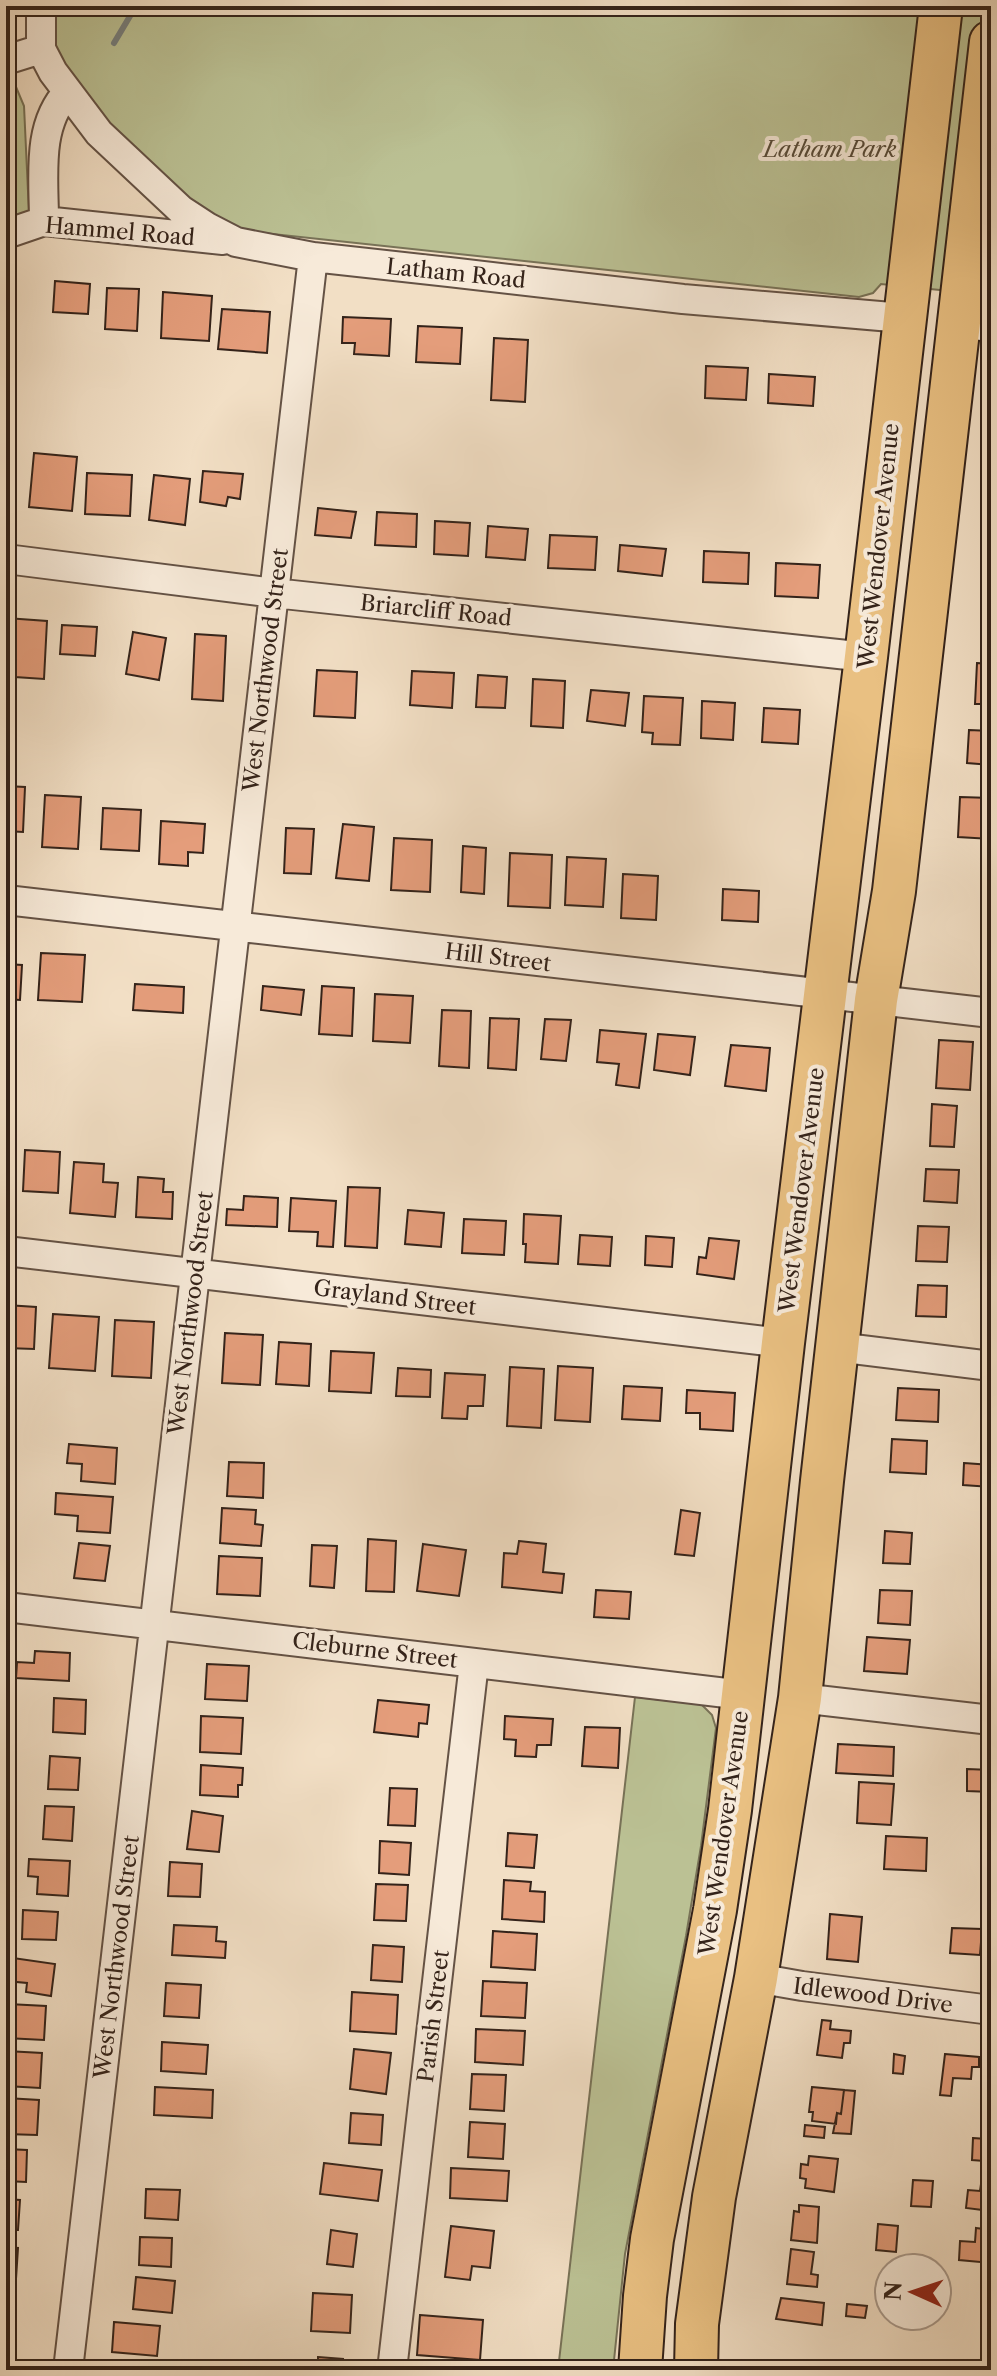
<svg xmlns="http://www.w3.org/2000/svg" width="997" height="2376" font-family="'Libre Caslon Text',serif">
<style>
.green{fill:#bbc194;stroke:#787257;stroke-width:2}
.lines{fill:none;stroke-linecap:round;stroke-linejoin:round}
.stream{stroke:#757e7d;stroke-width:6}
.building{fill:#e49d7b;stroke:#34231a;stroke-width:2}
.minor-casing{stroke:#645245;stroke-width:32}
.highway-casing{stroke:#34231a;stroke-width:46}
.minor{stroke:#f7ead9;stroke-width:28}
.highway{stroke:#e9c082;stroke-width:42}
.labels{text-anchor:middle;stroke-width:8;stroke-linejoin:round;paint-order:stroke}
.park-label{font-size:22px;font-style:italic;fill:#564a38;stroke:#f7ead9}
.street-label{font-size:22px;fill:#34231a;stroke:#f7ead9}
</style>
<rect width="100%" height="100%" fill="#f2dfc5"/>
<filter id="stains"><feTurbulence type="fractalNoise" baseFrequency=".0025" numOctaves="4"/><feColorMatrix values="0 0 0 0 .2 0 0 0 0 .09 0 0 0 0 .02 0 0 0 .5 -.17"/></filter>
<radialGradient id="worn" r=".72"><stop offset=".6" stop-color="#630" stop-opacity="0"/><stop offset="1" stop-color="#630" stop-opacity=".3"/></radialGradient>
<path class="green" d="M41,6H991V302L989,295L881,284L873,293L859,297L207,227L53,72Z
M11,75L24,106L29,213L6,221V77Z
M635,1697L701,1704L712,1715L716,1728L701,1846L686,1936L625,2254L613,2370H558Z"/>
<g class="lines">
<path class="stream" d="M114,43L136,6"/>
</g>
<path class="building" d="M55,281L90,284L88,314L53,312Z
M107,288L139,289L137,331L105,329Z
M163,292L212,296L209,341L161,338Z
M222,309L270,312L267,353L218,349Z
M343,317L391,319L389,356L354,354L355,343H342Z
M418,326L462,328L460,364L416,362Z
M494,338L528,340L525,402L491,400Z
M706,366L748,368L746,400L705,398Z
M769,374L815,377L813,406L768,403Z
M34,453L77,457L72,511L29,507Z
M203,471L243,474L240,499L228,497L226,506L200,502Z
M87,473L132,475L130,516L85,514Z
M154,475L190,479L185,525L149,520Z
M318,508L356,512L351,538L315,535Z
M377,512L417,514L416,547L375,545Z
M435,521L470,523L468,556L434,554Z
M488,526L528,529L525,560L486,557Z
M550,535L597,537L595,570L548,568Z
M620,545L666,549L662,576L618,571Z
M704,551L749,553L748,584L703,582Z
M776,563L820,565L818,598L775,596Z
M6,618L47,621L44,679L15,677L16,660L6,659Z
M62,625L97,627L95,656L60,654Z
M133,632L166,638L159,680L126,674Z
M195,634L226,636L223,701L192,699Z
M977,663L991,664V704H975Z
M317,670L357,672L355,718L314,716Z
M412,671L454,673L452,708L410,705Z
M478,675L507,677L505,708L476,707Z
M533,679L565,681L563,728L531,726Z
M591,690L629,693L625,726L587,721Z
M644,696L683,698L680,745L652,744L653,733L642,732Z
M702,701L735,703L733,740L701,738Z
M764,708L800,710L798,744L762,742Z
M969,730L991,731V765L967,763Z
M6,786L25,787L23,832L6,831Z
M45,795L81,797L78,849L42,847Z
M960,797L991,798V839L958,837Z
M103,808L141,810L139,851L101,849Z
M161,821L205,824L203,853L188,852V866L159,864Z
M343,824L374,827L369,881L336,878Z
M286,828L314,829L311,874L284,873Z
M394,838L432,840L430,892L391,890Z
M463,846L486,848L484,894L461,892Z
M510,853L552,855L550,908L508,906Z
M567,857L606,859L603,907L565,905Z
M623,874L658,876L656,920L621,918Z
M723,889L759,891L758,922L722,920Z
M41,953L85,955L82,1002L38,1000Z
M6,964L22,965L20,1000L6,999Z
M135,984L184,987L183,1013L133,1010Z
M263,986L304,990L301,1015L261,1010Z
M322,986L354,988L352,1036L319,1034Z
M375,994L413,996L410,1043L373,1041Z
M442,1010L471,1011L469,1068L439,1066Z
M490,1018L519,1019L516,1070L488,1068Z
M545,1019L571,1020L566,1061L541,1059Z
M600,1030L646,1034L639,1088L616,1085L619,1064L597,1062Z
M658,1034L695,1037L690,1075L654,1070Z
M939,1040L973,1042L970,1090L936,1088Z
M731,1045L770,1048L766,1091L725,1086Z
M932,1104L957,1106L954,1147L930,1146Z
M25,1150L60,1152L58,1193L23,1191Z
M74,1162L104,1164L103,1182L118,1183L115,1217L70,1213Z
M926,1169L959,1170L957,1203L924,1201Z
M138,1177L164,1179L163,1192H173L172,1219L136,1217Z
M348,1187L380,1188L377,1248L345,1246Z
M244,1196L278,1198L277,1227L226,1225L227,1209L243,1210Z
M291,1198L336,1201L333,1247L317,1246L318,1232L289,1231Z
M408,1210L444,1213L441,1247L405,1244Z
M524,1214L561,1216L558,1264L525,1262L526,1244H523Z
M464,1219L506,1221L504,1255L462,1253Z
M918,1226L949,1227L947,1262L916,1261Z
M580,1235L612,1237L610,1266L578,1264Z
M646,1236L674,1238L672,1267L645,1265Z
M709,1238L739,1241L734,1279L697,1274L699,1257L706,1258Z
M918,1285L947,1286L946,1317L916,1316Z
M6,1305L36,1307L34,1349L6,1348Z
M53,1314L99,1317L95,1371L49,1368Z
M115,1320L154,1322L151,1378L112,1376Z
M225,1333L263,1335L260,1385L222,1383Z
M279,1342L311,1344L309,1386L276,1384Z
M331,1351L374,1353L371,1393L329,1391Z
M558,1366L593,1368L590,1422L555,1420Z
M510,1367L544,1369L541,1428L507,1426Z
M398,1368L431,1370L430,1397L396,1396Z
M445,1373L485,1375L483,1406H468L467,1419L442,1418Z
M624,1386L662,1388L660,1421L622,1419Z
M898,1388L939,1390L938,1422L896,1420Z
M687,1390L735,1393L733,1431L700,1429V1413H686Z
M892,1439L927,1441L926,1474L890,1472Z
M69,1444L117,1448L115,1484L81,1481L82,1464L67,1463Z
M229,1462L264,1463L263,1498L227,1496Z
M964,1463L991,1465V1487L963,1485Z
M6,1487L13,1488L7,1546H6Z
M56,1493L113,1497L110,1533L77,1531L78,1516L55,1514Z
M222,1508L256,1510L255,1524L263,1525L261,1546L220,1543Z
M681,1510L700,1513L694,1556L675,1554Z
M885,1531L912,1533L910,1564L883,1563Z
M368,1539L396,1541L394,1592L366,1591Z
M519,1541L546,1544L543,1572L564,1574L562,1593L502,1587L504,1553L517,1554Z
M79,1543L110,1546L105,1581L74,1578Z
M423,1544L466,1550L459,1596L417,1591Z
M312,1545L337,1546L334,1588L310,1586Z
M219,1556L262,1558L260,1596L217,1594Z
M596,1590L631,1592L629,1619L594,1617Z
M880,1590L912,1591L910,1625L878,1623Z
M867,1637L910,1640L907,1674L864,1671Z
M35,1651L70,1653L69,1681L16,1678L17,1662L34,1663Z
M207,1664L249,1666L247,1701L205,1699Z
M54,1698L86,1700L85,1734L53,1732Z
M378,1700L429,1705L427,1724L419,1723L418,1737L374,1732Z
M201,1716L243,1718L241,1754L200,1752Z
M505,1716L553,1719L551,1745H537L536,1757L515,1756L516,1740L504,1739Z
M585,1727L620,1728L618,1768L582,1766Z
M838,1744L894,1747L893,1776L836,1773Z
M50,1756L80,1758L78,1790L48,1789Z
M201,1765L243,1768L242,1785H238V1797L200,1795Z
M967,1769L991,1770V1792L967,1791Z
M859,1782L894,1784L891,1825L857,1823Z
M390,1788L417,1789L415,1826L388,1825Z
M45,1806L74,1807L72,1841L43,1839Z
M192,1811L223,1816L219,1852L187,1849Z
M508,1833L537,1835L534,1868L506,1866Z
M886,1836L927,1838L926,1871L884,1869Z
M380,1841L411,1843L409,1875L379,1873Z
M29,1859L70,1861L68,1896L37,1894L38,1877L28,1876Z
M170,1862L202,1864L200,1897L168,1896Z
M504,1880L531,1882L530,1891L545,1892L544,1922L502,1919Z
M376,1884L408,1885L406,1921L374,1920Z
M23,1910L58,1912L56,1940L22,1939Z
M830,1914L862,1917L858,1962L827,1959Z
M174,1925L217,1927L216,1941L226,1942L225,1958L172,1955Z
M952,1928L982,1929L980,1955L950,1953Z
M493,1931L537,1934L535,1970L491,1967Z
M373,1945L404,1947L402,1982L371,1980Z
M6,1957L55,1964L51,1996L26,1992L27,1983L6,1981Z
M483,1981L527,1983L525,2018L481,2016Z
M166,1983L201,1985L199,2018L164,2016Z
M352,1992L398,1995L396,2034L350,2031Z
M8,2004L46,2006L44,2040L6,2038Z
M822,2020L831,2021L830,2029L851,2031L850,2043H844L842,2058L817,2055Z
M476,2029L525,2031L523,2065L475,2062Z
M162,2042L208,2045L206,2074L161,2071Z
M354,2049L391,2053L386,2094L350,2089Z
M6,2051L42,2053L40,2088L6,2086Z
M894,2054L905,2056L903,2074L893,2073Z
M945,2054L979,2057V2067H972L971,2079L953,2078L951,2096L940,2095Z
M472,2074L506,2075L504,2111L470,2109Z
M155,2087L213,2090L212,2118L154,2115Z
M812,2087L844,2090L841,2114L837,2113L836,2124L812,2121L813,2112H809Z
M844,2090L855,2091L851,2134L833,2133L837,2113L841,2114Z
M6,2098L39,2100L37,2135L6,2134Z
M351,2113L383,2115L381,2145L349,2143Z
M470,2122L505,2124L503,2159L468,2157Z
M805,2125L825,2127L824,2138L804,2136Z
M973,2138L986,2139L984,2161L972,2160Z
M6,2149L27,2150L26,2182L6,2181Z
M809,2156L838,2159L834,2192L805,2188L806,2179L800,2178L801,2164L808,2165Z
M324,2163L382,2170L378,2201L320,2194Z
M451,2168L509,2171L507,2201L450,2198Z
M913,2180L933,2181L931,2207L911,2206Z
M981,2184L991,2185V2211L966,2208L968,2190L980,2191Z
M146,2189L180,2190L178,2220L145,2218Z
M6,2199L20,2200L18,2230H6Z
M799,2205L819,2207L817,2243L791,2240L794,2211L799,2212Z
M878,2224L898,2226L896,2252L876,2250Z
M451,2226L494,2231L490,2268L472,2266L470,2280L445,2277Z
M976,2228L991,2230V2263L959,2260L960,2241L975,2242Z
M331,2230L357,2234L353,2267L327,2264Z
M140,2237L172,2238L171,2267L139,2265Z
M6,2247L18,2248L16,2279L6,2278Z
M791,2249L814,2252L811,2274L818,2275L817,2287L787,2284Z
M136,2277L175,2281L172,2313L133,2309Z
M313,2293L352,2295L350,2333L311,2331Z
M6,2294H13L11,2326H6Z
M781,2298L824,2303L822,2325L776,2319Z
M847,2304L867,2306L865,2318L846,2316Z
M420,2315L483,2320L480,2360L417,2355Z
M114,2322L160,2326L157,2356L112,2352Z
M318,2357L343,2359L342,2370H318Z"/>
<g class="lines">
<g class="minor-casing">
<path id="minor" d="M41,6V49L53,72L99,133L181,210L207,227L236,242L313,257L449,272L683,299L903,318
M6,60L41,49
M44,221C44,178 36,125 68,92
M6,234L44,221L223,240
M957,323L991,327
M6,559L274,593L866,657
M6,900L991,1013
M6,1251L783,1343
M837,1347L991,1366
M6,1607L743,1695
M800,1698L991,1720
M756,1978L802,1986L991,2010
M68,2370L313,257
M392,2370L474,1663"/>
</g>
<g class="highway-casing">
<path id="highway" d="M640,2370L645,2296L652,2239L715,1910L730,1810L783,1343L866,657L941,6
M696,2370L697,2324L714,2197L756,1978L800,1698L822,1481L876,1000L894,891L991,42"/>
</g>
<use href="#minor" class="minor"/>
<use href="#highway" class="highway"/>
</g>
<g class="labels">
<g class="park-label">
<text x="830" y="157">Latham Park</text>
</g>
<g class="street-label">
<text transform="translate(120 231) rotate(5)" y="8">Hammel Road</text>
<text transform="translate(456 273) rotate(6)" y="8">Latham Road</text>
<text transform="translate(878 546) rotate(-84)" y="8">West Wendover Avenue</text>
<text transform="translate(436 610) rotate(6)" y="8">Briarcliff Road</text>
<text transform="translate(265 670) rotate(-83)" y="8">West Northwood Street</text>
<text transform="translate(498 957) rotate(7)" y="8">Hill Street</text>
<text transform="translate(801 1190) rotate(-83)" y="8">West Wendover Avenue</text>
<text transform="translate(395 1297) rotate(7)" y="8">Grayland Street</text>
<text transform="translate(190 1313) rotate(-83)" y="8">West Northwood Street</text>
<text transform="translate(375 1650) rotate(7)" y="8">Cleburne Street</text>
<text transform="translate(723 1833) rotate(-82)" y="8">West Wendover Avenue</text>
<text transform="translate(116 1957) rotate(-83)" y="8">West Northwood Street</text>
<text transform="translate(873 1995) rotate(7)" y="8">Idlewood Drive</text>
<text transform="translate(433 2016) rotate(-83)" y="8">Parish Street</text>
</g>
</g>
<rect width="997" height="2376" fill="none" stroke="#f2dfc5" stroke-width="32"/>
<rect x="8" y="8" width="981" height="2360" fill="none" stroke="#34231a" stroke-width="4"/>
<rect x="16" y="16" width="965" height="2344" fill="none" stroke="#34231a" stroke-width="2"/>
<g transform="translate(913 2292) rotate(273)"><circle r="38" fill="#f7ead9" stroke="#a99a8d" stroke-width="2"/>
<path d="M0-6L14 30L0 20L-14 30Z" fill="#8f2418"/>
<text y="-12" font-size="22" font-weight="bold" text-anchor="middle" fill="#34231a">N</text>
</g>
<rect width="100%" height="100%" filter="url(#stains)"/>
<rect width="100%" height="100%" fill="url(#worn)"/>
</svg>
